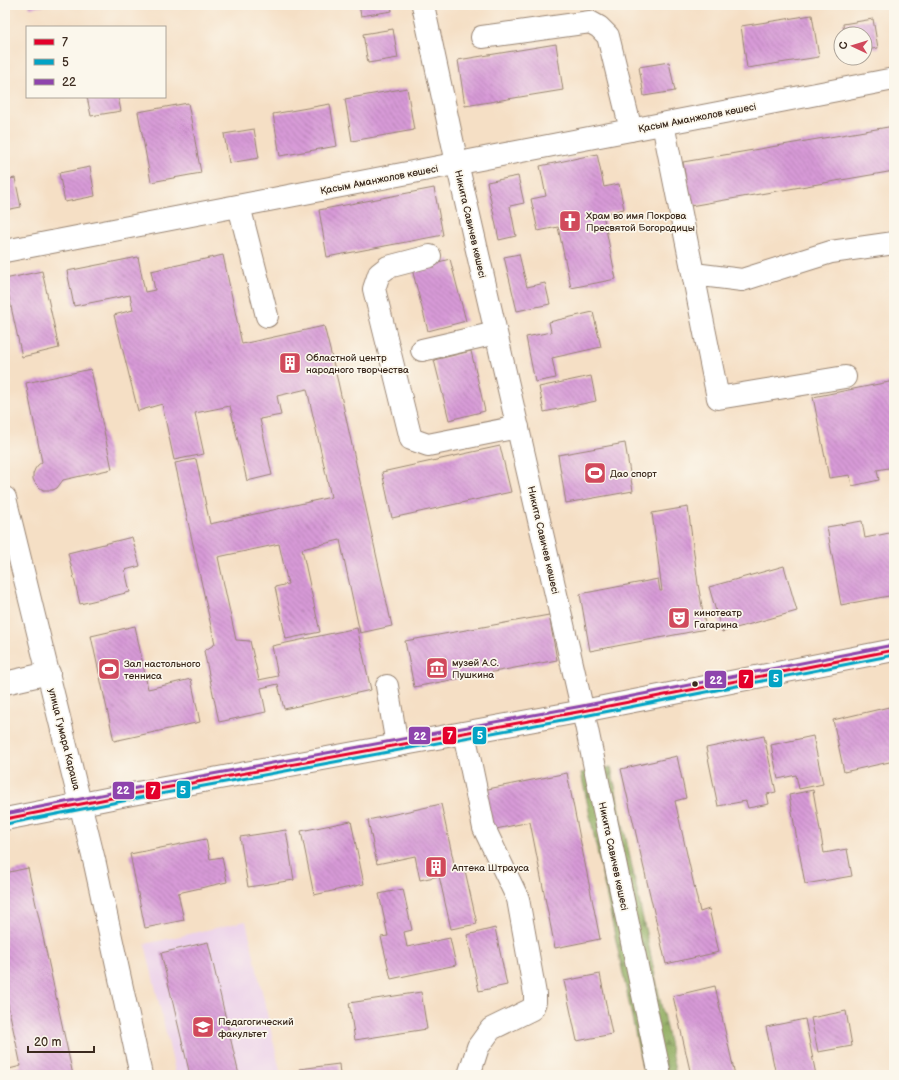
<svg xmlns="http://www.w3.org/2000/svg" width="899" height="1080" font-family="'Balsamiq Sans',sans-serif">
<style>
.built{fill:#ecd1ea}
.forest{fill:url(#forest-firs);stroke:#646a3d}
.building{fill:url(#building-back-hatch)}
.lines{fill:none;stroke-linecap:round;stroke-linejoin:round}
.minor-casing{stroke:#988472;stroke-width:24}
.major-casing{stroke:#988472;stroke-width:24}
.minor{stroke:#fff;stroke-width:22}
.major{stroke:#fff;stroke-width:22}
.bus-1-casing{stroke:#fbf7ec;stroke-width:6}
.bus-2-casing{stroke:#fbf7ec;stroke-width:6}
.bus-3-casing{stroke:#fbf7ec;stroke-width:6}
.bus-1{stroke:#e4002b;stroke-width:3}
.bus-2{stroke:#03a3c5;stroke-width:3}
.bus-3{stroke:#8e44ad;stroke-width:3}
.bus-dot{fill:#3b2a1e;stroke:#fbf7ec;stroke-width:1.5}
.labels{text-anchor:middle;stroke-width:3.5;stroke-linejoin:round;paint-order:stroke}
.street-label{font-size:10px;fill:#3b2a1e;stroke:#fbf7ec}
.poi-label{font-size:10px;fill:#3b2a1e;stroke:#fbf7ec;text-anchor:start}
.line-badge{stroke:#fbf7ec;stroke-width:1.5}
.badge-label{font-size:11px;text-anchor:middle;font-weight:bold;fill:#fff}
</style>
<defs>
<pattern id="forest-firs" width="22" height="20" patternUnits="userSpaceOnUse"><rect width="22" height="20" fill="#8caa5c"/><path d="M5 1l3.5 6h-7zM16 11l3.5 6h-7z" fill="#748b4b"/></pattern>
<pattern id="building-back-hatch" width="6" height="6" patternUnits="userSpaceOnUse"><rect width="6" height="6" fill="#d79ad7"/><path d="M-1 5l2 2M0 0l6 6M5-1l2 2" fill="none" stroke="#b07eae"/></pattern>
</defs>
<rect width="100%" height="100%" fill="#fbf7ec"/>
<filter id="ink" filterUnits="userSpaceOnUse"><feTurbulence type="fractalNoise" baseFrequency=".025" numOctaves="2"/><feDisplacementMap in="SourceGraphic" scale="8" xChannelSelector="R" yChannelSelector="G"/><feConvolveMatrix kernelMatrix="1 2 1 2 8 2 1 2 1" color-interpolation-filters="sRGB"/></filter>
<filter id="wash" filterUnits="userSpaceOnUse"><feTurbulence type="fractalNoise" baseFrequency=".012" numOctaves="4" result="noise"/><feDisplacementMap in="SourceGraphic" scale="16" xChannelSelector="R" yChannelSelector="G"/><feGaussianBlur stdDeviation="0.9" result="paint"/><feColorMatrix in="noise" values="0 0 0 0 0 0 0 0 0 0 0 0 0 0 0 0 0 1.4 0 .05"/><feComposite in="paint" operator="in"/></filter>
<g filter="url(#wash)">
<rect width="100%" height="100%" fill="#f5dfc5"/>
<path class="built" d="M246,921L281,1075H176L145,944Z"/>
<path class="forest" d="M611,767L676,1075H644L581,773Z"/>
<g id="blocks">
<path class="building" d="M29,5H44V6L30,8Z
M359,5H391L392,11L361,16Z
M812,15L819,57L747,68L741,26Z
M873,19L878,48L865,50V34H844L843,24Z
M393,29L398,58L368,63L363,34Z
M556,44L563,90L465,106L458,60Z
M669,62L675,91L644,96L639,67Z
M407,88L414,130L352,141L345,99Z
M87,97H118L121,111L91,116Z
M188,103L201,173L151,182L138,112Z
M330,104L337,146L280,156L273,114Z
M894,126V171L690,206L683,162Z
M254,129L259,158L229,163L224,134Z
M597,154L604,187L619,184L624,209L603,214L616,279L571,288L558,227L538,231L531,199L546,196L540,166Z
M90,167L95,196L65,202L59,173Z
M518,176L524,203L510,206L516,236L499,240L487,182Z
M15,178L21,207L5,210V180Z
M434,188L443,235L327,257L319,210Z
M519,254L527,287L545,283L550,304L517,311L504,257Z
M223,255L242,344L324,326L338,382L392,626L360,633L340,540L302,549L320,632L286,639L275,587L288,584L279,544L218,557L236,640L250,641L259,680L278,676L272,646L357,628L371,690L284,709L278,684L261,688L266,712L219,722L204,651L215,644L175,463L196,459L210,524L331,497L307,389L277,396L281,415L260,419L272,475L247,481L230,406L195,413L204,454L174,460L162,404L138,411L114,315L133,310L130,295L74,306L67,271L138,257L145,292L155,290L151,271Z
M450,259L466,321L428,331L412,269Z
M42,271L59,348L22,357L5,279Z
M593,312L601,347L552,358L556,378L535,382L526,337L551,332L549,322Z
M471,351L485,411L449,420L434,360Z
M91,369L112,469L63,480L57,488L53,490H43L39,487L35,483L33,479V474L35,469L38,465L42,462L26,383Z
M591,376L596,401L544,412L539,387Z
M894,381V467L877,470L879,480L852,486L850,475L829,478L813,397Z
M625,443L633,491L566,503L558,455Z
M500,446L511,492L392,518L382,472Z
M688,507L698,584L706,629L590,651L580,594L658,579L660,591H662L652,513Z
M862,521L865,538L894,532V595L841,605L827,527Z
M132,537L140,566L125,570L130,592L80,604L68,553Z
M784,566L797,611L722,632L709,587Z
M549,615L557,660L414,687L405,641Z
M135,626L148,689L191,679L200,722L114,741L91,636Z
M889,707L894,727V761L844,772L833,720Z
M764,736L776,792L767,794L769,804L748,808L746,801L718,806L706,748Z
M813,736L823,784L799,789L796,775L778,779L771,745Z
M677,756L686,798L675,801L700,912L709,909L719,952L666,964L621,769Z
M567,773L600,939L555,948L530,822L491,830L483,790Z
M813,790L824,853L847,849L852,876L805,884L789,795Z
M441,804L455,868L464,866L477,924L451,929L439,876L420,880L415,856L377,864L368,820Z
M351,821L364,884L314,895L301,831Z
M286,830L294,880L248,887L240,837Z
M206,839L210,859L222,857L227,882L178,893L184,920L145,928L130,854Z
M28,868L52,978L73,1075H5V1070L21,1066L5,991V873Z
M403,889L412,930L404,932L407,947L450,938L456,965L391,979L381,937L388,936L379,894Z
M495,928L507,985L479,991L467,935Z
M208,942L239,1075H190L161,953Z
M600,974L612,1034L577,1041L564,981Z
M715,986L735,1075H691L673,996Z
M421,992L427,1029L355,1040L349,1003Z
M846,1011L852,1046L818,1052L811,1018Z
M805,1019L816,1075H776L766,1027Z
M339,1064L340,1075H300L299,1069Z"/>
</g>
</g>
<g filter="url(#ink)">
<use href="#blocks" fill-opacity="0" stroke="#988472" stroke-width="1"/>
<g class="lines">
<g class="minor-casing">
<path id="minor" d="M423,5L457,163L586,725L660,1075
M482,37L590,22L599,27L608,36L631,130
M663,124L718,398L845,377
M239,206L267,316
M5,251L894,79
M430,256L388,267L379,274L374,289L411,439L428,445L518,427
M694,274L742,280L831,252L894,243
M422,350L496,333
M5,498L95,864L141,1075
M5,683L49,673
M387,686L397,745
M464,733L484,828L518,899L535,994V1002L532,1009L491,1029L478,1047L469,1075"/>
</g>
<g class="major-casing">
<path id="major" d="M5,819L132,794L583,711L894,650"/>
</g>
<use href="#minor" class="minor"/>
<use href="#major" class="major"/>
<g class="bus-1-casing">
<path id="bus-1" d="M5,819L132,794L583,711L894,650"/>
</g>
<g class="bus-2-casing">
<path id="bus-2" d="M6,824L133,799L584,716L894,655"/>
</g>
<g class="bus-3-casing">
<path id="bus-3" d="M5,814L131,789L582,706L893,645"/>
</g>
<use href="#bus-1" class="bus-1"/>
<use href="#bus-2" class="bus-2"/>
<use href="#bus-3" class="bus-3"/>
</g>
</g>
<defs>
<g id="church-square" transform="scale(1.15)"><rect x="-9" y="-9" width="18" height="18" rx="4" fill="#d1495b" stroke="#fbf7ec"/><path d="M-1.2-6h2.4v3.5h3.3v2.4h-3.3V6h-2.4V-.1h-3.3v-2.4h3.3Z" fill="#fff"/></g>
<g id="building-square" transform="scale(1.15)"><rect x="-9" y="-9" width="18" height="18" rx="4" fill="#d1495b" stroke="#fbf7ec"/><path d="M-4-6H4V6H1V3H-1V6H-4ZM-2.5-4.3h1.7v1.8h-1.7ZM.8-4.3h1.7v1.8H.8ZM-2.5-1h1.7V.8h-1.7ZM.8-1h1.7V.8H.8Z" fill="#fff"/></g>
<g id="stadium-square" transform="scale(1.15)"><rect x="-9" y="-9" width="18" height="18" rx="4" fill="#d1495b" stroke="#fbf7ec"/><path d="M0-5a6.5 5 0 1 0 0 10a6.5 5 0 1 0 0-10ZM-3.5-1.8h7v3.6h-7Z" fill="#fff"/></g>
<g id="theatre-square" transform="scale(1.15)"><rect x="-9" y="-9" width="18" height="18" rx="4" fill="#d1495b" stroke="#fbf7ec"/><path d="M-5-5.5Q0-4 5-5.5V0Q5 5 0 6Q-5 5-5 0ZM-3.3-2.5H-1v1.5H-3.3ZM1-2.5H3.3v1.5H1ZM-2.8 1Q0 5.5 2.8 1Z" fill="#fff"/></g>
<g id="museum-square" transform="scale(1.15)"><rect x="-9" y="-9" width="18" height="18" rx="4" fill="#d1495b" stroke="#fbf7ec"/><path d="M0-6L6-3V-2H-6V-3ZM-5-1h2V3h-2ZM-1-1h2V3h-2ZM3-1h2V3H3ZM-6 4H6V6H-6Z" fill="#fff"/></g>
<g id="university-square" transform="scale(1.15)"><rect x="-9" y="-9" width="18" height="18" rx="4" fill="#d1495b" stroke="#fbf7ec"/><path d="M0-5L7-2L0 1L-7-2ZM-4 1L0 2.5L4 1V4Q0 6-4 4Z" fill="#fff"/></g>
</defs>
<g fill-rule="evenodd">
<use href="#church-square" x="570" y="221"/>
<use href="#building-square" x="290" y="363"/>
<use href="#stadium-square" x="595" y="473"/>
<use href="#theatre-square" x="679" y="618"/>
<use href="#museum-square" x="437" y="668"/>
<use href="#stadium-square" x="109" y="669"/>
<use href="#building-square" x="436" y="867"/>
<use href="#university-square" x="203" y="1027"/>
</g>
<circle class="bus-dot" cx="695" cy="684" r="3.5"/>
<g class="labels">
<g class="street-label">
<text transform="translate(697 117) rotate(-11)" y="4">Қасым Аманжолов көшесі</text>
<text transform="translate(379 179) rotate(-11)" y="4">Қасым Аманжолов көшесі</text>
<text transform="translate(471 224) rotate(77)" y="4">Никита Савичев көшесі</text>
<text transform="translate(544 540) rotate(77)" y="4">Никита Савичев көшесі</text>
<text transform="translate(65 739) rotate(76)" y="4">улица Гумара Караша</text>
<text transform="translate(614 856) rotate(78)" y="4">Никита Савичев көшесі</text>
</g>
<g class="poi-label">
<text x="586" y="219">Храм во имя Покрова<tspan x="586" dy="12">Пресвятой Богородицы</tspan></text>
<text x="306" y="361">Областной центр<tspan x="306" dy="12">народного творчества</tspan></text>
<text x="610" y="477">Дао спорт</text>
<text x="694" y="616">кинотеатр<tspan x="694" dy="12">Гагарина</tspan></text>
<text x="452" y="666">музей А.С.<tspan x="452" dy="12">Пушкина</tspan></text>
<text x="124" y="667">Зал настольного<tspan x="124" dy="12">тенниса</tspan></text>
<text x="452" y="871">Аптека Штрауса</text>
<text x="218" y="1025">Педагогический<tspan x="218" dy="12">факультет</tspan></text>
</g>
</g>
<g class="line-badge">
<rect x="768" y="669" width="15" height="19" rx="4" fill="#03a3c5"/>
<rect x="738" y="669" width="16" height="20" rx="4" fill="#e4002b"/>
<rect x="704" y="670" width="23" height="19" rx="4" fill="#8e44ad"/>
<rect x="472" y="726" width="15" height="19" rx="4" fill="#03a3c5"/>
<rect x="442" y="726" width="15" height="19" rx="4" fill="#e4002b"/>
<rect x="408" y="726" width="23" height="19" rx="4" fill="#8e44ad"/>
<rect x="176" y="780" width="15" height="19" rx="4" fill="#03a3c5"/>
<rect x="145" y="781" width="16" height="19" rx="4" fill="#e4002b"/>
<rect x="112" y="781" width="23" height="19" rx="4" fill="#8e44ad"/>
</g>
<g class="badge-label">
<text x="776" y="682">5</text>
<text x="746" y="683">7</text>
<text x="716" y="684">22</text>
<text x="480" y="739">5</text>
<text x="450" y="739">7</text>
<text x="420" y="740">22</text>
<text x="183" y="794">5</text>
<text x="153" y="794">7</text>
<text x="123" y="794">22</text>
</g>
<rect width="899" height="1080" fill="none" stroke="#fbf7ec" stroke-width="20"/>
<rect x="26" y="26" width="140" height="72" fill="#fbf7ec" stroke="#aea59a"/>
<rect x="34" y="39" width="20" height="6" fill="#e4002b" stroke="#aea59a"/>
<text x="62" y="46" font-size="12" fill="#3b2a1e">7</text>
<rect x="34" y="59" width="20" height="6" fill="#03a3c5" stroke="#aea59a"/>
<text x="62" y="66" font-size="12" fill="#3b2a1e">5</text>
<rect x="34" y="79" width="20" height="6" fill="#8e44ad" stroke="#aea59a"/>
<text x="62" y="86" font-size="12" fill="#3b2a1e">22</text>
<g transform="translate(853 46) rotate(274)"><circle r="19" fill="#fbf7ec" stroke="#aea59a"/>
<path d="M0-3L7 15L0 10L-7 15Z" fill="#d1495b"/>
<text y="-6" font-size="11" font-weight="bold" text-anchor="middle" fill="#3b2a1e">С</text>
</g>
<path d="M28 1046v6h66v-6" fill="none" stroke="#3b2a1e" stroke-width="2"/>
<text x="34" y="1046" font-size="12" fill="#3b2a1e" stroke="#fbf7ec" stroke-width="3" paint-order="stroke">20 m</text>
</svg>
